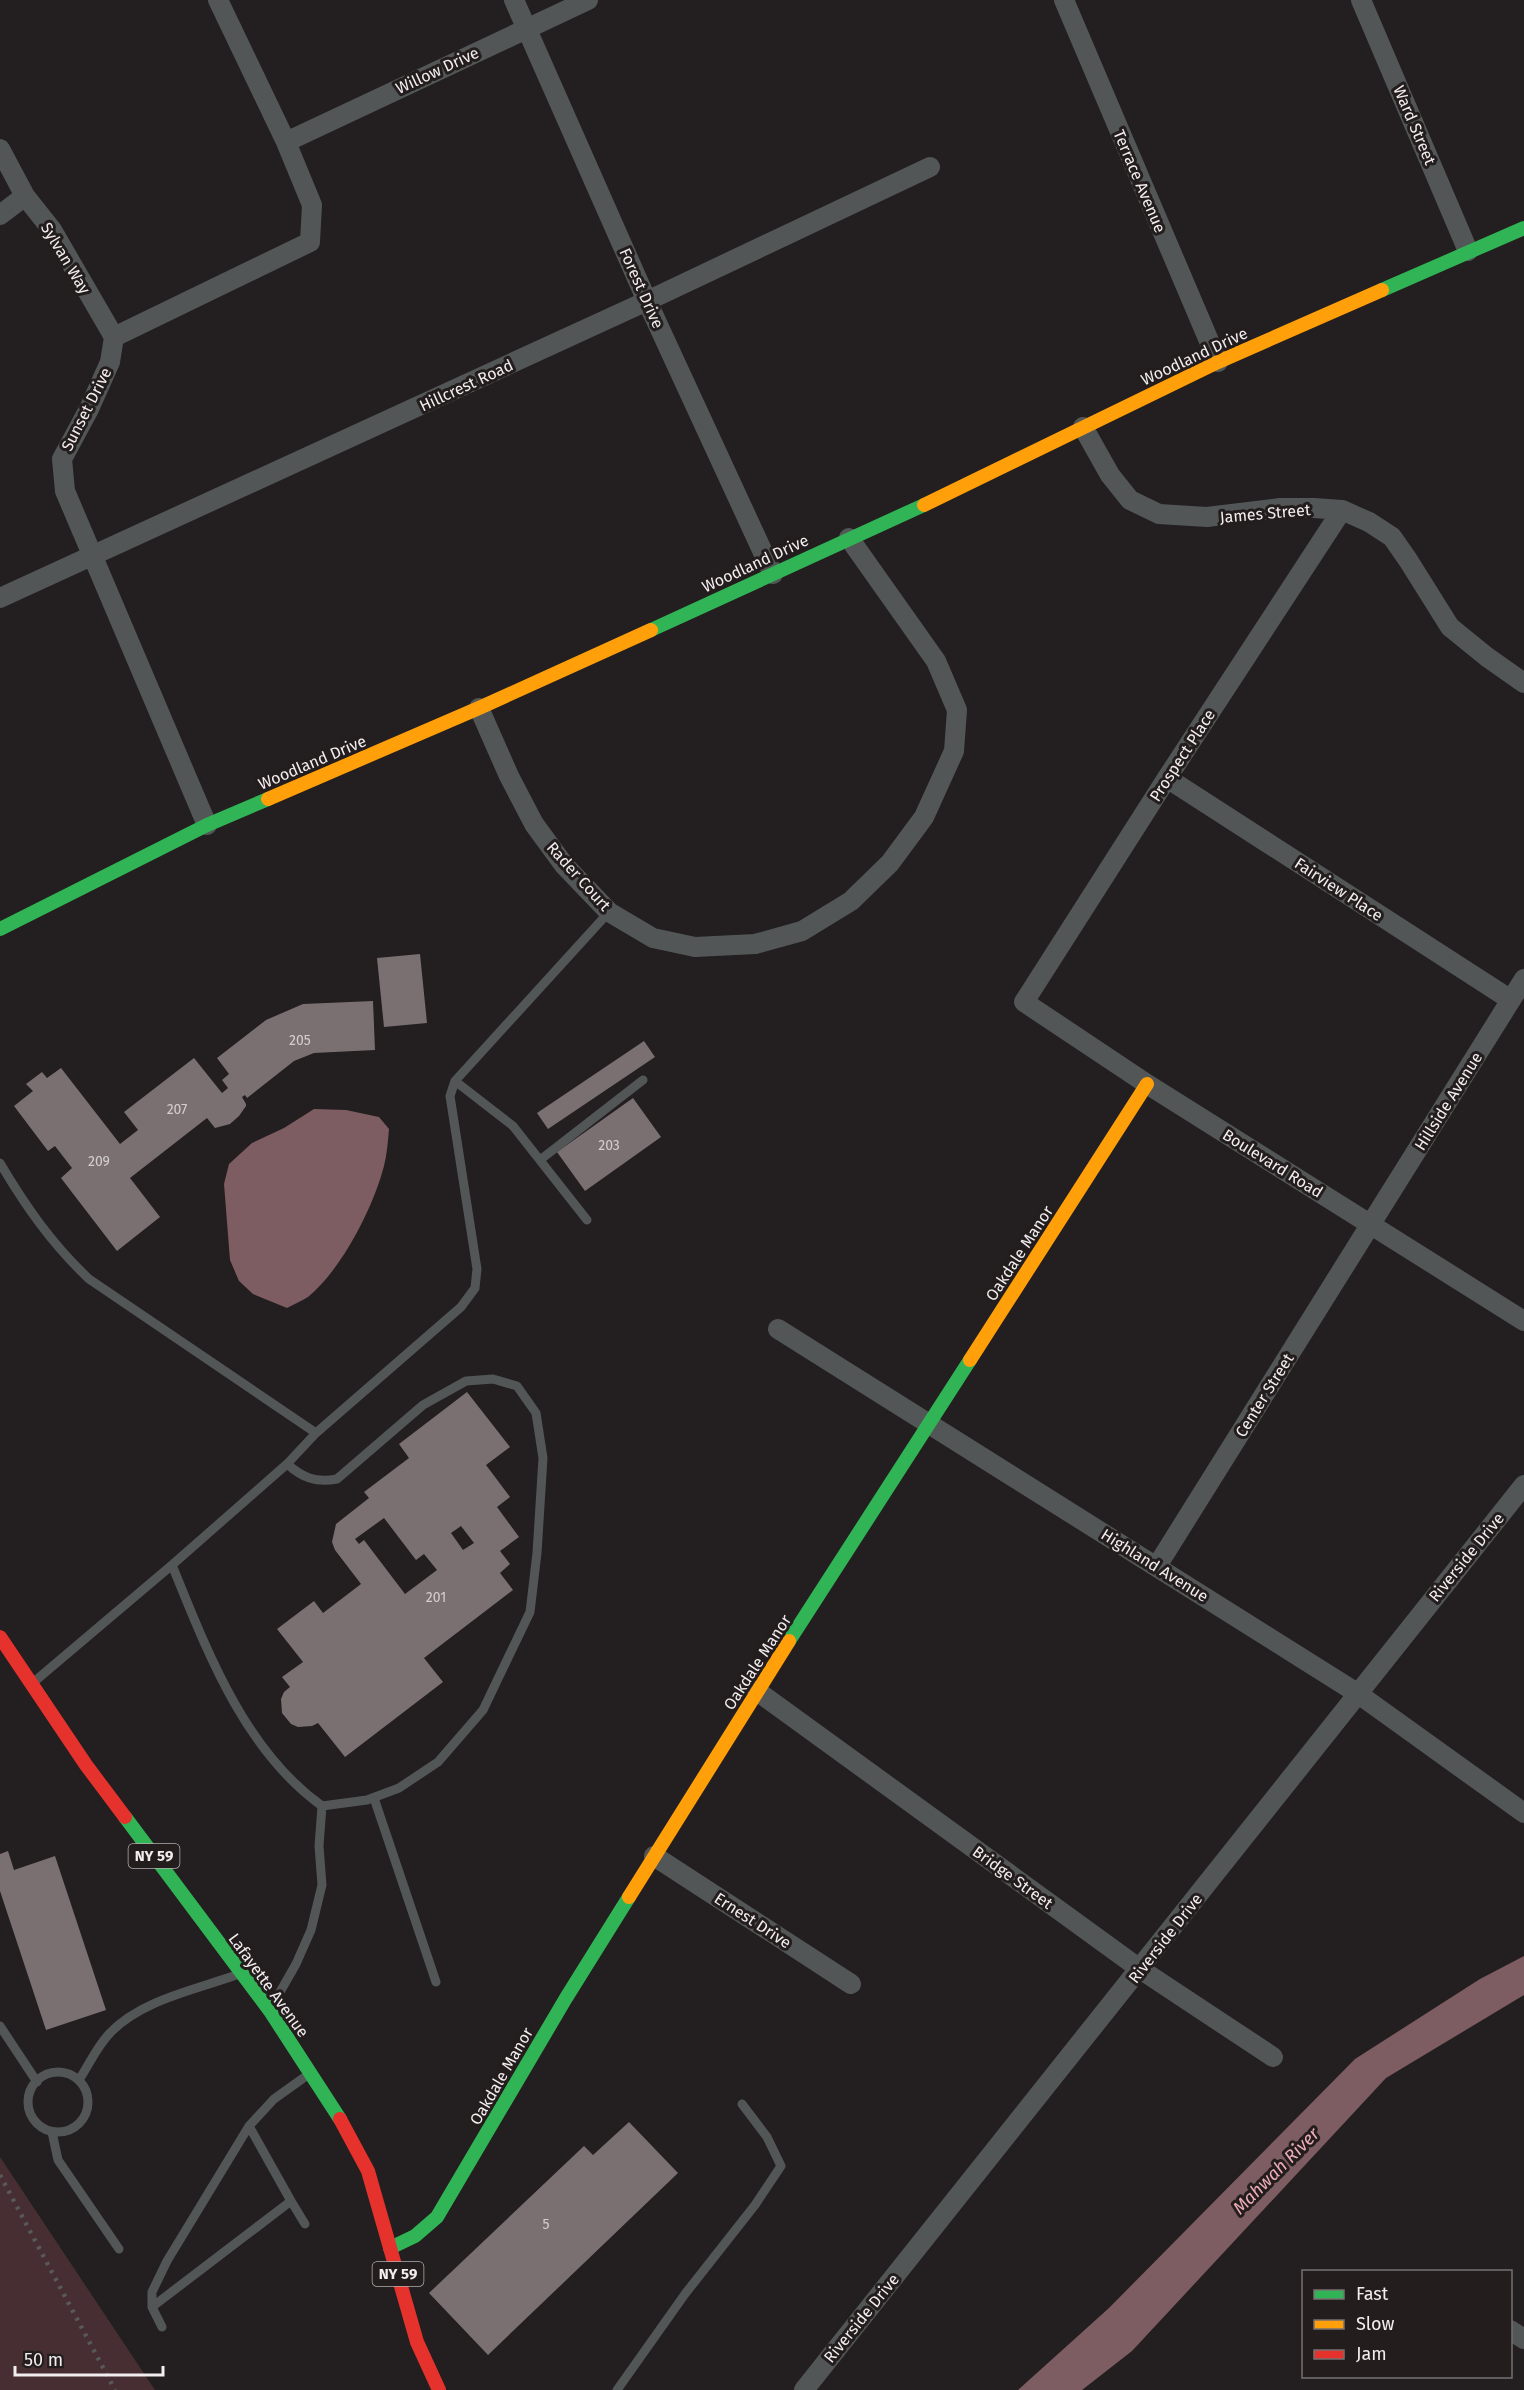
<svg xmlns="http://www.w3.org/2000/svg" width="1524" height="2390" font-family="'Fira Sans',sans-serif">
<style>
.green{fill:#462e32}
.water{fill:#7d5d62}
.building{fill:#7a7072;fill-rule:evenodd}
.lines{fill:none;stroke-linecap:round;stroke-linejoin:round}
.lane{stroke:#525657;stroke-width:9}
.street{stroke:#525657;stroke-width:20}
.fast{stroke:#30b455;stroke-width:14}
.slow{stroke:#ff9f0a;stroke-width:14}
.jam{stroke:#e5322d;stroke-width:14}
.rail{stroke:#59595a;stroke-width:4.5;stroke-dasharray:3 6;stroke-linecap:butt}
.labels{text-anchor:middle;stroke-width:6;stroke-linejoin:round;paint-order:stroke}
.number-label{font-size:14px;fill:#d4cecf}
.shield{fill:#241d1e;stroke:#b4afb0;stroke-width:1.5}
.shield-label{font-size:15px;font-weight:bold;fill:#f2edee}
.street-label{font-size:16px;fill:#f2edee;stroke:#241d1e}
.water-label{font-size:18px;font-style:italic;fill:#ecacb6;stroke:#241d1e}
</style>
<rect width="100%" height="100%" fill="#231e1f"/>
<path class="green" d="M0,2157L155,2390H0Z"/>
<path class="water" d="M314,1109L346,1110L379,1117L389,1129C388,1141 387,1154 384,1166C373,1208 342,1269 308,1297C302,1301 294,1304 287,1308L253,1294L239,1281L230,1260L224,1184L229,1164L252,1143L284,1128Z
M1524,1956V1995L1386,2078L1132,2351L1082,2390H1018L1109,2308L1355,2059L1480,1979Z"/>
<path class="building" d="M420,954L427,1023L384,1027L377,958Z
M373,1001L375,1050L314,1053L294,1061L247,1098L245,1095L242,1097L246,1104V1106L239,1116L230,1124L215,1128L207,1118L130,1178L160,1217L117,1251L61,1178L72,1168L55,1146L48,1151L14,1106L33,1091L26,1084L42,1072L47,1078L61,1068L120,1144L138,1130L124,1112L194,1058L222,1093L228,1088L222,1080L229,1074L217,1058L266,1020L303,1004Z
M644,1041L655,1057L548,1129L537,1113Z
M633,1098L661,1137L585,1191L557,1152Z
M467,1392L510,1447L486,1465L510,1497L497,1507L519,1537L500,1551L510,1564L500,1573L513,1590L424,1658L443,1682L345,1757L318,1723L312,1726L298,1727L291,1724L282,1713L281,1699L284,1692L290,1687L282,1677L303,1662L277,1629L314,1601L323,1613L361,1584L335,1550L332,1542L336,1524L369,1498L364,1492L409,1458L399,1444ZM384,1518L416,1560L424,1554L437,1570L405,1594L364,1540L359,1544L355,1539ZM461,1526L474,1543L463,1550L451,1533Z
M8,1851L14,1870L55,1856L106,2010L46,2030L0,1891V1854Z
M629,2122L678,2173L488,2355L429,2293L584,2146L593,2155Z"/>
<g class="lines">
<path class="lane" d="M455,1081L513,1126L587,1220
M540,1160L643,1080
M0,1163C26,1207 52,1244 89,1279L316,1433
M287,1464C303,1478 316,1483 337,1479L423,1405L466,1381L493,1379L517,1386L536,1413L543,1458L537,1553L530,1612L483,1710L438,1762L399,1788L367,1800L322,1806
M172,1565C207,1651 244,1750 322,1806L319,1846L322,1885L311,1930L296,1964L272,2006
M35,1681L172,1565L287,1464L316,1433L461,1307L475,1288L477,1269L450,1096L455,1081L609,912
M374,1798L436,1982
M0,2026L37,2082
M28 2102a30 30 0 1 1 60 0a30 30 0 1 1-60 0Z
M79,2080C89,2065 97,2046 110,2033C141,2000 195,1990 236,1975
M52,2132L58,2160L119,2249
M291,2201L305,2224
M152,2307L291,2201L249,2126
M162,2327L152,2307V2292L167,2261L249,2126L274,2099L309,2074
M617,2390L685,2294L755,2205L781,2166L767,2137L742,2104"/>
<path class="street" d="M514,0L647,301L773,574
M1064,0L1218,362
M1361,0L1468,251
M286,142L588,0
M0,149L25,196L52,230L114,337
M0,215L25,196
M114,337L110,362L89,409L62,459L65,491L207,825
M114,337L310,242L312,205L286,142L218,0
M1083,427L1110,475L1130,500L1159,514L1207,517L1280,508H1314L1342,510L1369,522L1392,537L1408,560L1450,627L1487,657L1524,683
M1342,510L1167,778L1024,1002L1147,1084L1524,1321
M0,598L647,301L930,167
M479,708L509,776L534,824L564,865L609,912L653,938L695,947L755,944L802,931L851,901L890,863L924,817L954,751L957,710L936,661L849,538
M1167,778L1511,1000
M778,1329L1357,1693L1524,1813
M1157,1566L1524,979
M757,1691L1140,1969L1273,2057
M654,1856L851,1984
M1510,2330L1524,2339
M804,2390L1524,1485"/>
<path class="fast" d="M1382,290L1524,228
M651,630L924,505
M0,929L207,825L268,799
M789,1641L970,1360
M125,1817L270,2011L340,2119
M390,2248L415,2236L437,2217L566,1998L629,1897"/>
<path class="slow" d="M924,505L1218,362L1382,290
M268,799L479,708L651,630
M970,1360L1147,1084
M629,1897L789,1641"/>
<path class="jam" d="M0,1637L86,1765L125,1817
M340,2119L368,2171L417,2342L439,2390"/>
<path class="rail" d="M0,2175L115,2390"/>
</g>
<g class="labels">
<g class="number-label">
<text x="300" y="1045">205</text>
<text x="177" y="1114">207</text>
<text x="609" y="1150">203</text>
<text x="99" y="1166">209</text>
<text x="436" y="1602">201</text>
<text x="546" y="2229">5</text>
</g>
<g class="shield">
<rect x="128.5" y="1844" width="51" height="24" rx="4.5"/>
<rect x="372.5" y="2262" width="51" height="24" rx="4.5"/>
</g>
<g class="shield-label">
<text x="154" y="1861">NY 59</text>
<text x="398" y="2279">NY 59</text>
</g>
<g class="street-label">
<text transform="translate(437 70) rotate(-25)" y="6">Willow Drive</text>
<text transform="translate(1415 125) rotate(67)" y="6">Ward Street</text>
<text transform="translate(1140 181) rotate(67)" y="6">Terrace Avenue</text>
<text transform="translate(66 258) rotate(59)" y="6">Sylvan Way</text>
<text transform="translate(642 288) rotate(66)" y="6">Forest Drive</text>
<text transform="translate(1194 356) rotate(-25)" y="6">Woodland Drive</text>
<text transform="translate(466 385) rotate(-25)" y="6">Hillcrest Road</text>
<text transform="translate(86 409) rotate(-63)" y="6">Sunset Drive</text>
<text transform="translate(1265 513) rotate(-5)" y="6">James Street</text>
<text transform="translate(755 563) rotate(-25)" y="6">Woodland Drive</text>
<text transform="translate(1182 755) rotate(-57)" y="6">Prospect Place</text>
<text transform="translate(312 762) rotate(-23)" y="6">Woodland Drive</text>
<text transform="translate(579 876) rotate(48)" y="6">Rader Court</text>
<text transform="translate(1339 889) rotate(33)" y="6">Fairview Place</text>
<text transform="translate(1448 1101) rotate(-58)" y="6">Hillside Avenue</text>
<text transform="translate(1273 1163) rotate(32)" y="6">Boulevard Road</text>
<text transform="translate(1019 1253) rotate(-57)" y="6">Oakdale Manor</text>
<text transform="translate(1264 1395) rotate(-58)" y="6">Center Street</text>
<text transform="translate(1466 1557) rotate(-51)" y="6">Riverside Drive</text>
<text transform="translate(1155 1565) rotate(32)" y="6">Highland Avenue</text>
<text transform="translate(757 1662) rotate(-57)" y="6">Oakdale Manor</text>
<text transform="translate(1013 1877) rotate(36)" y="6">Bridge Street</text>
<text transform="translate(753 1920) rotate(33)" y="6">Ernest Drive</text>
<text transform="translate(1165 1938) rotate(-52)" y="6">Riverside Drive</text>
<text transform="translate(269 1985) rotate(54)" y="6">Lafayette Avenue</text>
<text transform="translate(501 2076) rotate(-60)" y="6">Oakdale Manor</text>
<text transform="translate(861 2318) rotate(-51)" y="6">Riverside Drive</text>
</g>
<g class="water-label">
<text transform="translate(1276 2171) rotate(-45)" y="6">Mahwah River</text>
</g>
</g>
<rect x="1302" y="2270" width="210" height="108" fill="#241d1e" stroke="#767071" stroke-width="1.5"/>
<rect x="1314" y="2290" width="30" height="9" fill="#30b455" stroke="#767071" stroke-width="1.5"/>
<text x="1356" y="2300" font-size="18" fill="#f2edee">Fast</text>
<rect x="1314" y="2320" width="30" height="9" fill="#ff9f0a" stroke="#767071" stroke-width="1.5"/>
<text x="1356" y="2330" font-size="18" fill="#f2edee">Slow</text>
<rect x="1314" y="2350" width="30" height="9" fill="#e5322d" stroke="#767071" stroke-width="1.5"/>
<text x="1356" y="2360" font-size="18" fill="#f2edee">Jam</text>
<path d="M15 2366v9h148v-9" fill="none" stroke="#f2edee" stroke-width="3"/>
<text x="24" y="2366" font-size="18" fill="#f2edee" stroke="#241d1e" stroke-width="4.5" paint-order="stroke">50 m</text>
</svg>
